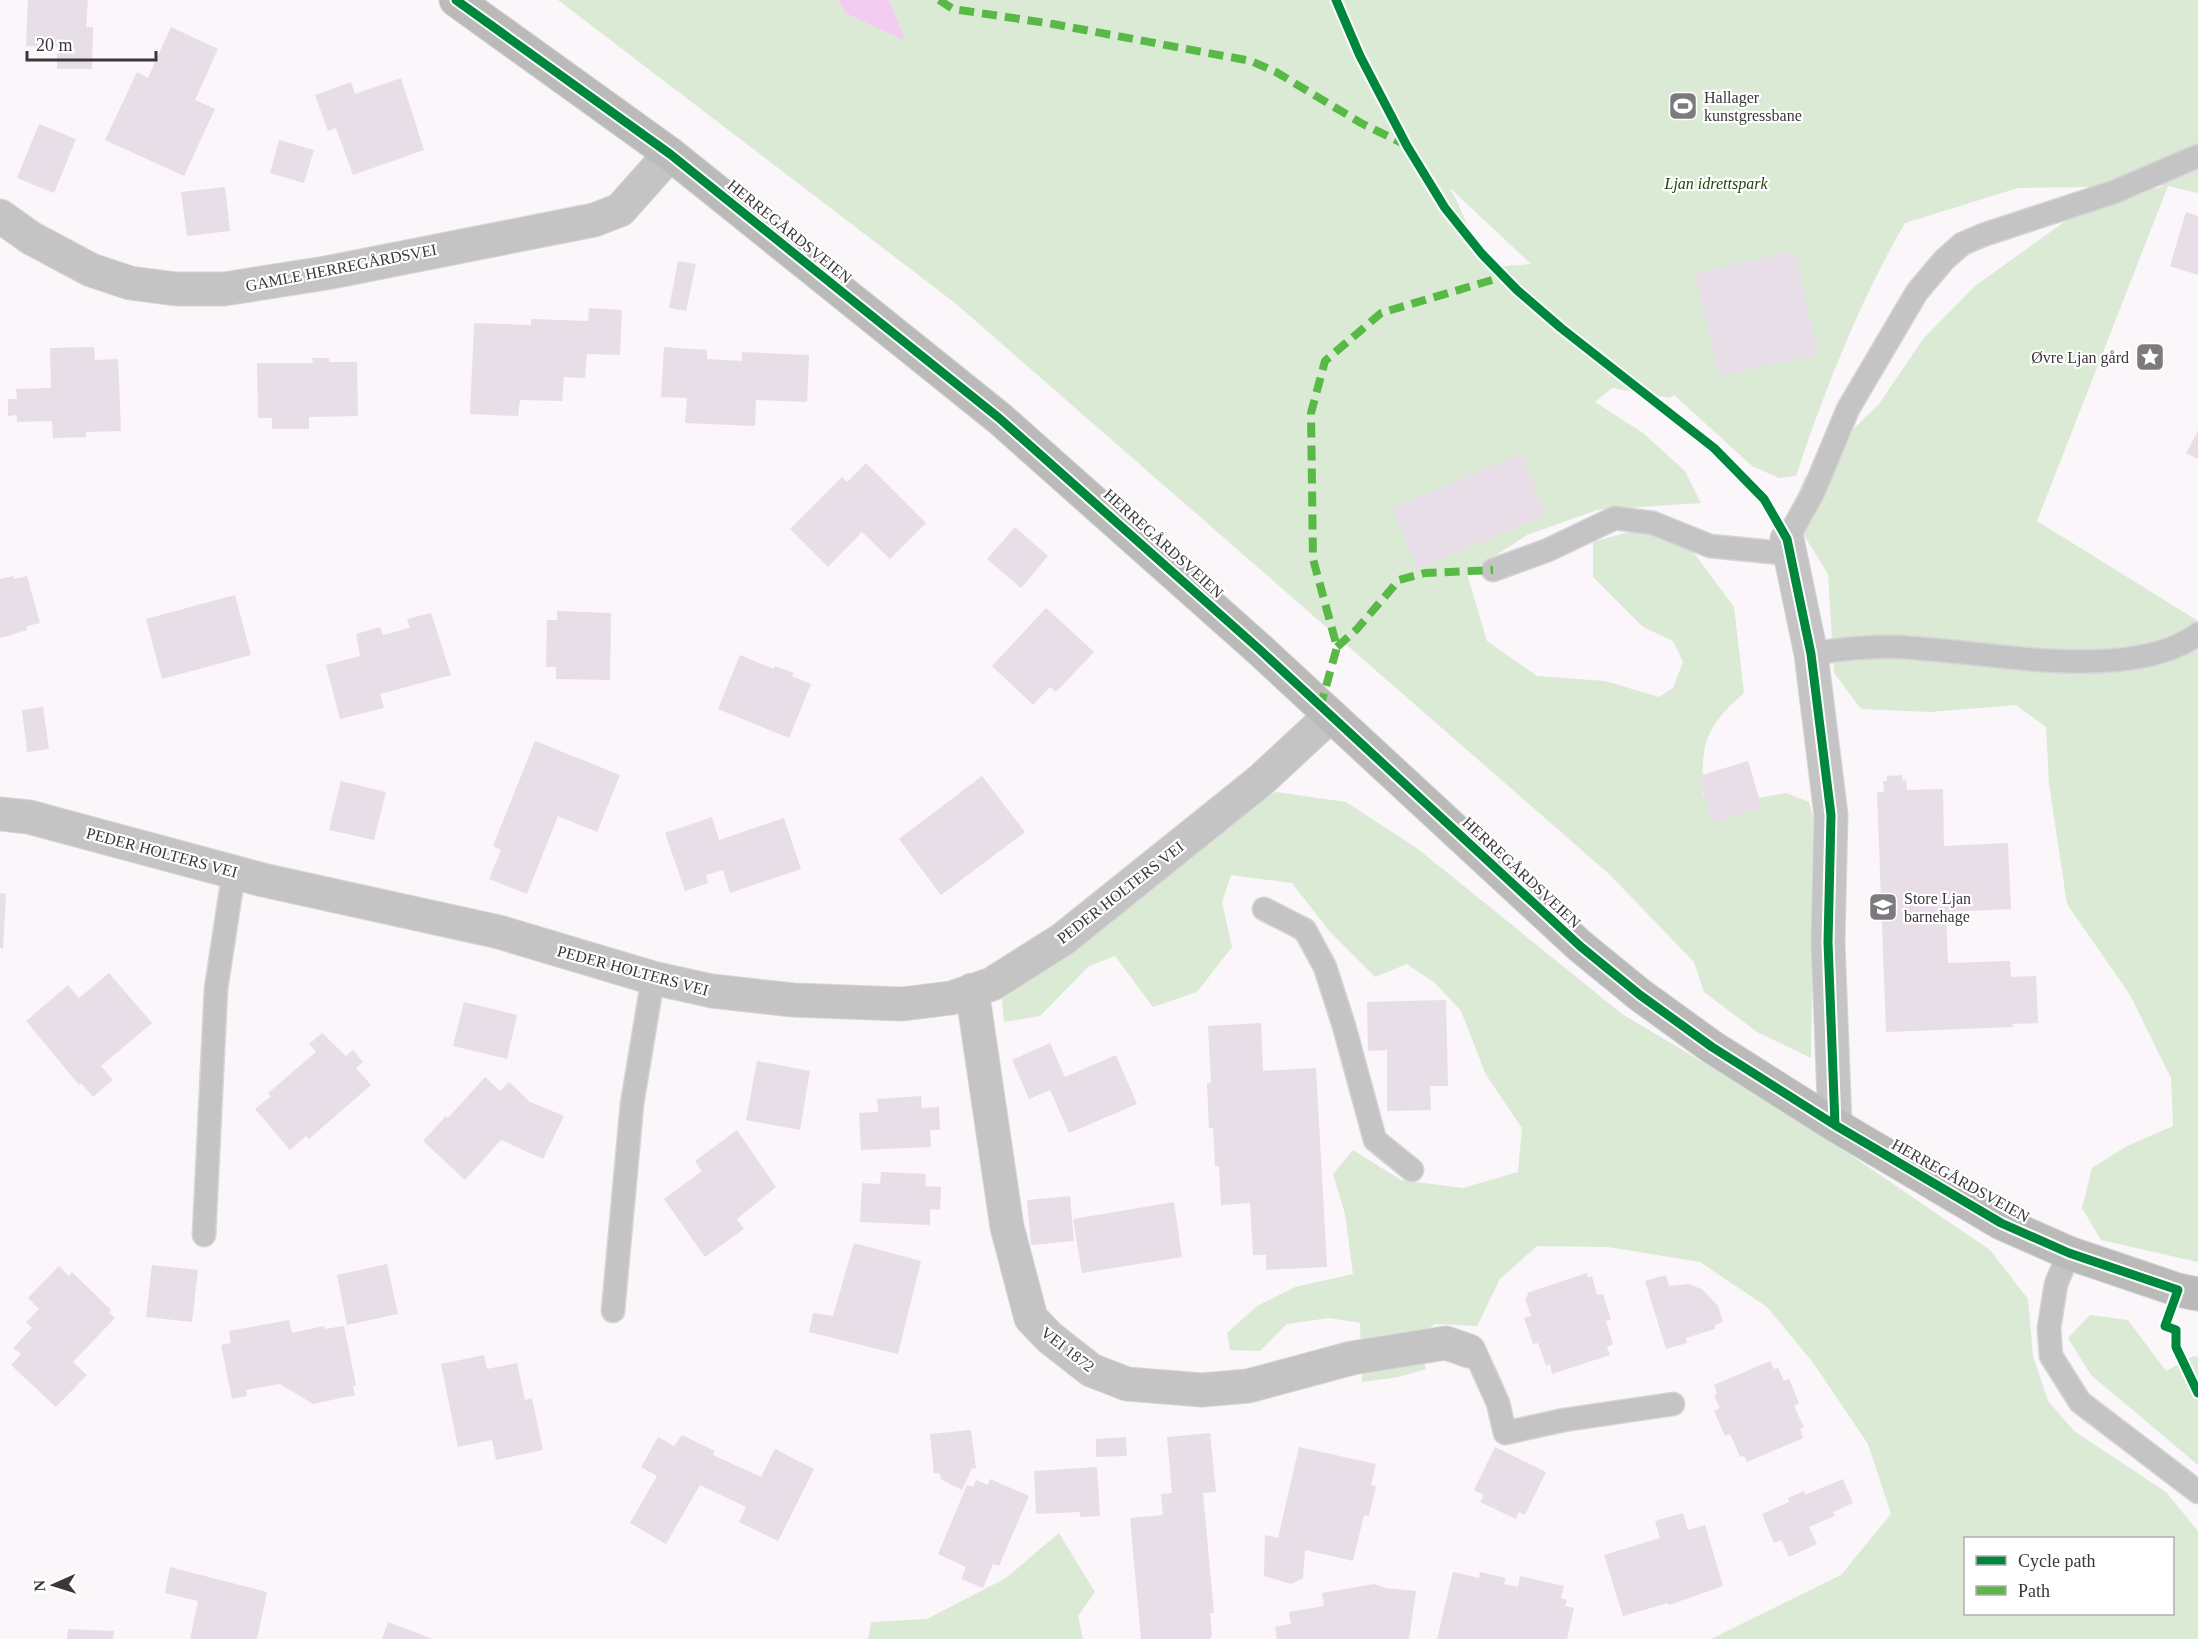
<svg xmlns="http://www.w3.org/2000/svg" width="2198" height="1639" font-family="'Times New Roman',serif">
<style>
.green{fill:#dbead5;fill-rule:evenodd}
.water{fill:#f2cdf1}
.building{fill:#e8dee8}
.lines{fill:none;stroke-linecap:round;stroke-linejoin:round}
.lane-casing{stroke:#d7d4d7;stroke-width:25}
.street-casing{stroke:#d7d4d7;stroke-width:35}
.secondary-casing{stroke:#d7d4d7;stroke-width:35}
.lane{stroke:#c4c4c4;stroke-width:22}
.street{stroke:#c4c4c4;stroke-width:33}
.secondary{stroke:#babab9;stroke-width:33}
.quiet{stroke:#58b947;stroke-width:8;stroke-dasharray:15 8;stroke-linecap:butt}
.cycleway-casing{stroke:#fff;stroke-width:13}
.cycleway{stroke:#00873e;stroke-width:9}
.labels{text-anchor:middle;stroke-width:4.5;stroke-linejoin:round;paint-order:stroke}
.poi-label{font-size:16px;fill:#3a373a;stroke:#fff;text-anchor:start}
.park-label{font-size:16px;font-style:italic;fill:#204409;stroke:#fff}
.street-label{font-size:16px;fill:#3a373a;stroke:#fff}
</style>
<rect width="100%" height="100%" fill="#faf6fa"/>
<path class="green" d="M558,0H838L845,13L905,39L889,0H2198V193L2168,186L2037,521L2198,621V1262L2101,1240L2082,1208L2092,1168L2127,1146L2173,1126L2171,1078L2130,995L2067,904L2049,784L2046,727L2016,705L1930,712L1861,709L1834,673L1828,574L1800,529L1795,500L1805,477L1879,404L1923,339L1975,286L2085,207L2165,186L2018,188L1905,223C1859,302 1825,389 1796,476L1779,478L1752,466L1674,395L1670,398L1612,388L1595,402L1643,433L1685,471L1701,503L1597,510L1527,535L1467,574L1487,641L1537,676L1605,681L1659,697L1673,688L1683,662L1673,641L1643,627L1593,577V542L1636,530L1691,549L1734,607L1744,693C1705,727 1701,743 1703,794L1730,803L1786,793L1809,802L1819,839L1813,918L1811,1058L1757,1032L1704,992L1694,962L1609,874L955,303ZM1449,189L1452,190L1531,264L1492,267L1475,242L1454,195Z
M1276,792L1346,802L1418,849L1622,1014L1798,1119L1990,1250L2028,1299L2033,1356L2048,1401L2074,1431L2166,1492L2198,1531V1639H1711L1841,1575L1891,1514L1868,1444L1814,1364L1767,1307L1700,1262L1608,1247L1537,1246L1500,1279L1477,1326L1435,1324L1417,1337L1426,1369L1399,1377L1362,1382L1360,1323L1329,1318L1287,1324L1260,1351L1230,1350L1227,1333L1257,1306L1295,1287L1353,1274L1345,1214L1333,1174L1353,1150L1401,1180L1463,1188L1518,1172L1522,1128L1486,1075L1461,1011L1435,983L1407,964L1375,977L1330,932L1292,883L1231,875L1222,902L1232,947L1197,992L1153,1007L1115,956L1089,966L1040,1016L1004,1022L1002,999L1020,973L1222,825ZM1966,1538H2172V1614H1966Z
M2090,1315L2128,1320L2166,1371L2193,1356L2198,1357V1465L2091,1375L2068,1338Z
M1059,1533L1095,1592L1078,1616L1083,1639H868L871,1622L927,1619L1006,1578Z"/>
<path class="water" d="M838,0H889L906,41L845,13Z"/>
<path class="building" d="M28,0H88L86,27H93L92,69H57V47L26,46Z
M171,27L218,49L195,100L215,109L184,176L105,140L137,72L148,78Z
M401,78L424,150L353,175L336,128L328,131L315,95L351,82L355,94Z
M39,124L76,139L54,193L17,178Z
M279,140L314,150L304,183L270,173Z
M225,187L230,231L187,236L181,192Z
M2186,212L2198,216V275L2170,266Z
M1795,251L1818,354L1719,376L1695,273Z
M678,261L696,264L686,311L669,308Z
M589,308L622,310L620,355L587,354L585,378L564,377L562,401L520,400L518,416L470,414L474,323L531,325V319L588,321Z
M94,347L95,360L118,359L121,431L86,432V437L53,438L52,421L17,422V415L8,416V399H17L16,389L51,388L50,348Z
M664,347L707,350V359L742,361V352L809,355L807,402L756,400L755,426L685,423L687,398L661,397Z
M312,358H329V362H357L358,416L309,417V429H272V418H258L257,363H313Z
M2198,431V459L2186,453Z
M1521,454L1546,515L1417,569L1392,508Z
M866,463L926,523L890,559L862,532L828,567L790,529L842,477L847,482Z
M1015,527L1048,556L1021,588L987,559Z
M13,576L14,579L27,576L40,623L27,626V630L0,638V579Z
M235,595L251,655L162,679L146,619Z
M1046,608L1094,652L1056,692L1050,687L1033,705L992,666Z
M557,611L611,613L610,680L556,679V667H546L547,620H557Z
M431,613L451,675L380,694L384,708L340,719L326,665L360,656L356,634L380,627L383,635L410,628L407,619Z
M740,655L774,669L775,666L794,673L792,676L811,684L789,738L718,709Z
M43,707L49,749L27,752L22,710Z
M535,741L620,775L597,832L558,816L527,894L489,879L501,850L493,846Z
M1748,761L1762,808L1712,823L1699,776Z
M1902,775L1903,781L1906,780L1907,790L1943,789L1944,846L2008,843L2011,909L1946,912L1948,963L2010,961L2011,977L2036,976L2038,1023L2012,1024L2013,1027L1886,1032L1877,792H1884L1883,781H1887V776Z
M982,776L1025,832L941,895L899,839Z
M341,781L386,792L374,840L329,830Z
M712,817L719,840L784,818L801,869L730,893L723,870L706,875L708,883L685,891L665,833Z
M0,893L6,894L3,949L0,948Z
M109,973L152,1023L101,1066L113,1080L93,1097L81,1083L79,1085L26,1021L68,985L79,998Z
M1446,1000L1448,1086H1430L1431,1110L1387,1111V1050L1368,1051L1367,1002Z
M464,1002L517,1015L507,1059L453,1046Z
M1261,1023L1263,1071L1316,1068L1327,1267L1266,1270V1255H1253L1250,1203L1221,1205L1219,1166H1215L1213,1128H1209L1207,1083H1211L1208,1026Z
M322,1033L346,1056L353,1050L363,1062L356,1068L371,1085L309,1139L306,1136L290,1150L255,1109L271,1096L268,1093L316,1052L309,1044Z
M1050,1043L1065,1077L1116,1055L1137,1104L1069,1133L1050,1090L1029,1099L1012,1060Z
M757,1061L810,1071L800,1130L746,1120Z
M485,1077L500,1091L509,1082L530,1102L564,1116L543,1159L501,1140L465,1180L423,1141L446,1116L448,1118Z
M921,1096L922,1108L939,1107L940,1130H930L931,1147L861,1150L859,1113L878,1112L877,1099Z
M737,1130L776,1187L737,1219L744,1229L705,1257L664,1199L702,1171L695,1161Z
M881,1172L926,1174L925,1186L941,1187L940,1210L930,1209V1225L860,1222L862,1183L880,1184Z
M1070,1196L1074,1241L1031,1245L1027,1200Z
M1174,1202L1182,1257L1082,1273L1073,1219Z
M854,1243L921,1261L898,1354L809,1332L813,1313L833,1316Z
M387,1264L398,1314L347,1325L337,1275Z
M152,1265L198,1270L192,1322L146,1317Z
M59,1266L69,1276L72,1272L111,1310L109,1313L115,1318L73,1362L87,1375L56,1407L11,1365L21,1354L13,1348L32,1328L26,1322L39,1309L28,1298Z
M1587,1273L1588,1278L1592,1276L1597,1295L1603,1294L1611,1320L1606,1321L1613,1344L1607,1347L1610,1355L1552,1374L1550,1364L1546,1366L1538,1343L1533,1344L1524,1318L1531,1316L1525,1298L1528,1296L1527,1293Z
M1666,1275L1669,1286L1688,1284L1702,1289L1718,1306L1723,1322L1715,1325V1329L1686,1338L1687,1343L1666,1349L1645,1281Z
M289,1320L292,1333L324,1326L325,1329L344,1326L356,1385L353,1386L355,1395L313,1404L280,1384L246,1390L247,1396L232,1399L221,1345L231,1343L229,1331Z
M484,1355L487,1369L517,1363L525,1400L532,1398L543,1450L496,1460L492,1440L458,1447L441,1364Z
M1770,1361L1774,1369L1778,1368L1784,1381L1789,1379L1799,1403L1794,1406L1804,1427L1800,1429L1803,1438L1747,1462L1744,1456L1740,1457L1730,1434L1725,1436L1714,1411L1720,1408L1714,1396L1717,1394L1714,1385Z
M971,1430L976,1469L972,1468L962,1490L942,1480L939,1473H934L930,1434Z
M1210,1433L1216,1492L1203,1493L1214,1613H1210L1212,1635L1210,1639H1141L1130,1518L1163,1515L1161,1494L1172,1493L1167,1437Z
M682,1435L715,1451L713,1455L761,1477L775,1449L814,1469L778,1541L739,1522L746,1507L700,1485L666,1544L630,1523L657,1476L641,1467L658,1437L674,1446Z
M1126,1437L1127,1456L1096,1457V1439Z
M1299,1447L1376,1464L1371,1485L1376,1486L1369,1516L1364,1515L1353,1561L1305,1550L1303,1578L1291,1584L1264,1576L1265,1535L1278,1538Z
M1495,1447L1546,1472L1525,1515L1519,1512L1516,1519L1480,1502L1484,1495L1474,1490Z
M1097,1467L1100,1516L1080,1517V1512L1036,1514L1034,1471Z
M990,1479L1029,1496L999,1566L993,1564L983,1588L961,1579L966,1567L938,1554L967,1485L973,1487L976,1480L988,1485Z
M1843,1479L1853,1503L1833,1512L1835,1516L1809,1527L1817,1544L1789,1557L1781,1540L1774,1543L1762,1514L1789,1502L1788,1498L1804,1491L1805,1495Z
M1683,1513L1688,1530L1705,1525L1723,1586L1669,1605L1668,1603L1623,1616L1604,1555L1660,1538L1655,1521Z
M170,1567L267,1592L257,1639H190L198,1601L165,1593Z
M1453,1572L1479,1578L1480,1572L1506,1578L1504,1584L1518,1587L1520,1576L1564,1586L1561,1598L1567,1600L1565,1606L1574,1608L1567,1639H1437Z
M1374,1584L1385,1588L1416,1591L1409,1639H1277L1275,1627L1291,1624L1289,1612L1324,1606L1322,1593Z
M388,1622L433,1639H382Z
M68,1629L114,1631L113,1639H67Z"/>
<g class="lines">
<g class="lane-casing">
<path id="lane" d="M1787,539L1813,493L1848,409L1917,292L1944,260L1962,244L1983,235L2114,192L2198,156
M1493,570L1548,550L1615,518L1653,523L1710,546L1791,554
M1811,654C1840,649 1868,646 1898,647C1981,650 2129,685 2198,634
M1264,909L1305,930L1325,967L1344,1026L1375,1140L1412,1170
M204,1235L216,989L234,871
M2069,1253L2056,1284L2049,1328L2051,1356L2080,1402L2198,1492
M613,1311L632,1104L653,978
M1469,1351L1475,1352L1498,1403L1505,1433L1564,1420L1673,1404"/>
</g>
<g class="street-casing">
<path id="street" d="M0,216L31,238L91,270L130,283L176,289H224L326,273L594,220L620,210L670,154
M1787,539L1811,654L1831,815L1828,942L1835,1125
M0,814L29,817L263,880L499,932L653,978L712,991L793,1000L902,1004L951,998L992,984L1063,939L1260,781L1330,716
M972,990L1007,1227L1031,1318L1049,1337L1091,1370L1127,1384L1202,1390L1248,1386L1352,1358L1446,1343L1469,1351"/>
</g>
<g class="secondary-casing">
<path id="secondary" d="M456,0L670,154L999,418L1259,649L1580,946L1640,995L1712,1047L1835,1125L2001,1223L2069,1253L2178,1290L2198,1294"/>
</g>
<use href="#lane" class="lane"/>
<use href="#street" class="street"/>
<use href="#secondary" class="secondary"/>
<path class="quiet" d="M939,0L953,9L1053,24L1251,61L1276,72L1361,123L1404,144
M1337,647L1357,629L1399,580L1425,573L1493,570
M1320,708L1337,647L1313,559L1311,413L1325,361L1381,313L1502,277"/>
<g class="cycleway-casing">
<path id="cycleway" d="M456,0L670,154L999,418L1259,649L1580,946L1640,995L1712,1047L1835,1125L2001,1223L2069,1253L2178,1290L2165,1326L2176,1330V1347L2198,1393
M1336,0L1360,56L1407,146L1445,208L1482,254L1517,290L1561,328L1714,448L1764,499L1787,539L1811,654L1831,815L1828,942L1835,1125"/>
</g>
<use href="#cycleway" class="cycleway"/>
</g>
<defs>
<g id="stadium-square" transform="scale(1.5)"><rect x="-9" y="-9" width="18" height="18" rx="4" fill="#7d7a7d" stroke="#fff"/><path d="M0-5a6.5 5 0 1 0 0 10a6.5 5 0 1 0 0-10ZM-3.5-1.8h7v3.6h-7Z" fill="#fff"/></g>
<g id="sight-square" transform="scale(1.5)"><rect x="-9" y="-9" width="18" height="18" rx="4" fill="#7d7a7d" stroke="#fff"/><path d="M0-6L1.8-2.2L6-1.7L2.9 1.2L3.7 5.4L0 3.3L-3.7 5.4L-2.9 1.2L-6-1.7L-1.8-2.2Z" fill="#fff"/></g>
<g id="school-square" transform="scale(1.5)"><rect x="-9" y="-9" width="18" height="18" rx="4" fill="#7d7a7d" stroke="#fff"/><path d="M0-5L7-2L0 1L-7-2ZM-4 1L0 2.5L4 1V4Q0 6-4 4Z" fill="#fff"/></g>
</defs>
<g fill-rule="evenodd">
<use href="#stadium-square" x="1683" y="106"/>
<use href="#sight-square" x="2150" y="357"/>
<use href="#school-square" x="1883" y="907"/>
</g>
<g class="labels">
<g class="poi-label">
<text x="1704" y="103">Hallager<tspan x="1704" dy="18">kunstgressbane</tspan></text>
<text x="2129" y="363" text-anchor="end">Øvre Ljan gård</text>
<text x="1904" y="904">Store Ljan<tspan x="1904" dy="18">barnehage</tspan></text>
</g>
<g class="park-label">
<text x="1716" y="189">Ljan idrettspark</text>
</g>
<g class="street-label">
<text transform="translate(790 231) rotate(39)" y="6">HERREGÅRDSVEIEN</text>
<text transform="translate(341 267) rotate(-11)" y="6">GAMLE HERREGÅRDSVEI</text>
<text transform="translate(1164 543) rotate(42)" y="6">HERREGÅRDSVEIEN</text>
<text transform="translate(162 852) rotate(15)" y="6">PEDER HOLTERS VEI</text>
<text transform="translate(1522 872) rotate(43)" y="6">HERREGÅRDSVEIEN</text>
<text transform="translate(1120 892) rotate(-38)" y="6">PEDER HOLTERS VEI</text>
<text transform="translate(633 970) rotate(15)" y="6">PEDER HOLTERS VEI</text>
<text transform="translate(1961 1180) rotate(29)" y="6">HERREGÅRDSVEIEN</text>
<text transform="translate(1068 1349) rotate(38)" y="6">VEI 1872</text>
</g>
</g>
<rect x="1964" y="1537" width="210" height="78" fill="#ffffff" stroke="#b0afb0" stroke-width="1.5"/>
<rect x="1976" y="1556" width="30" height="9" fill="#00873e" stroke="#b0afb0" stroke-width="1.5"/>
<text x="2018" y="1567" font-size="18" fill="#3a373a">Cycle path</text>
<rect x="1976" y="1586" width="30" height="9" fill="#58b947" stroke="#b0afb0" stroke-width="1.5"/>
<text x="2018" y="1597" font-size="18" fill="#3a373a">Path</text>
<g transform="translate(54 1585) rotate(267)" stroke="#ffffff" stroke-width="4.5" paint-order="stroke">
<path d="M0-4.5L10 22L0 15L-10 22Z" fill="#3a373a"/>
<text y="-9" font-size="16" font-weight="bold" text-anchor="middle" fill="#3a373a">N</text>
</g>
<path d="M27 51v9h129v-9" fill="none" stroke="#3a373a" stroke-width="3"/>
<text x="36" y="51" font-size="18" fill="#3a373a" stroke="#ffffff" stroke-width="4.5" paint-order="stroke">20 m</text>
</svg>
